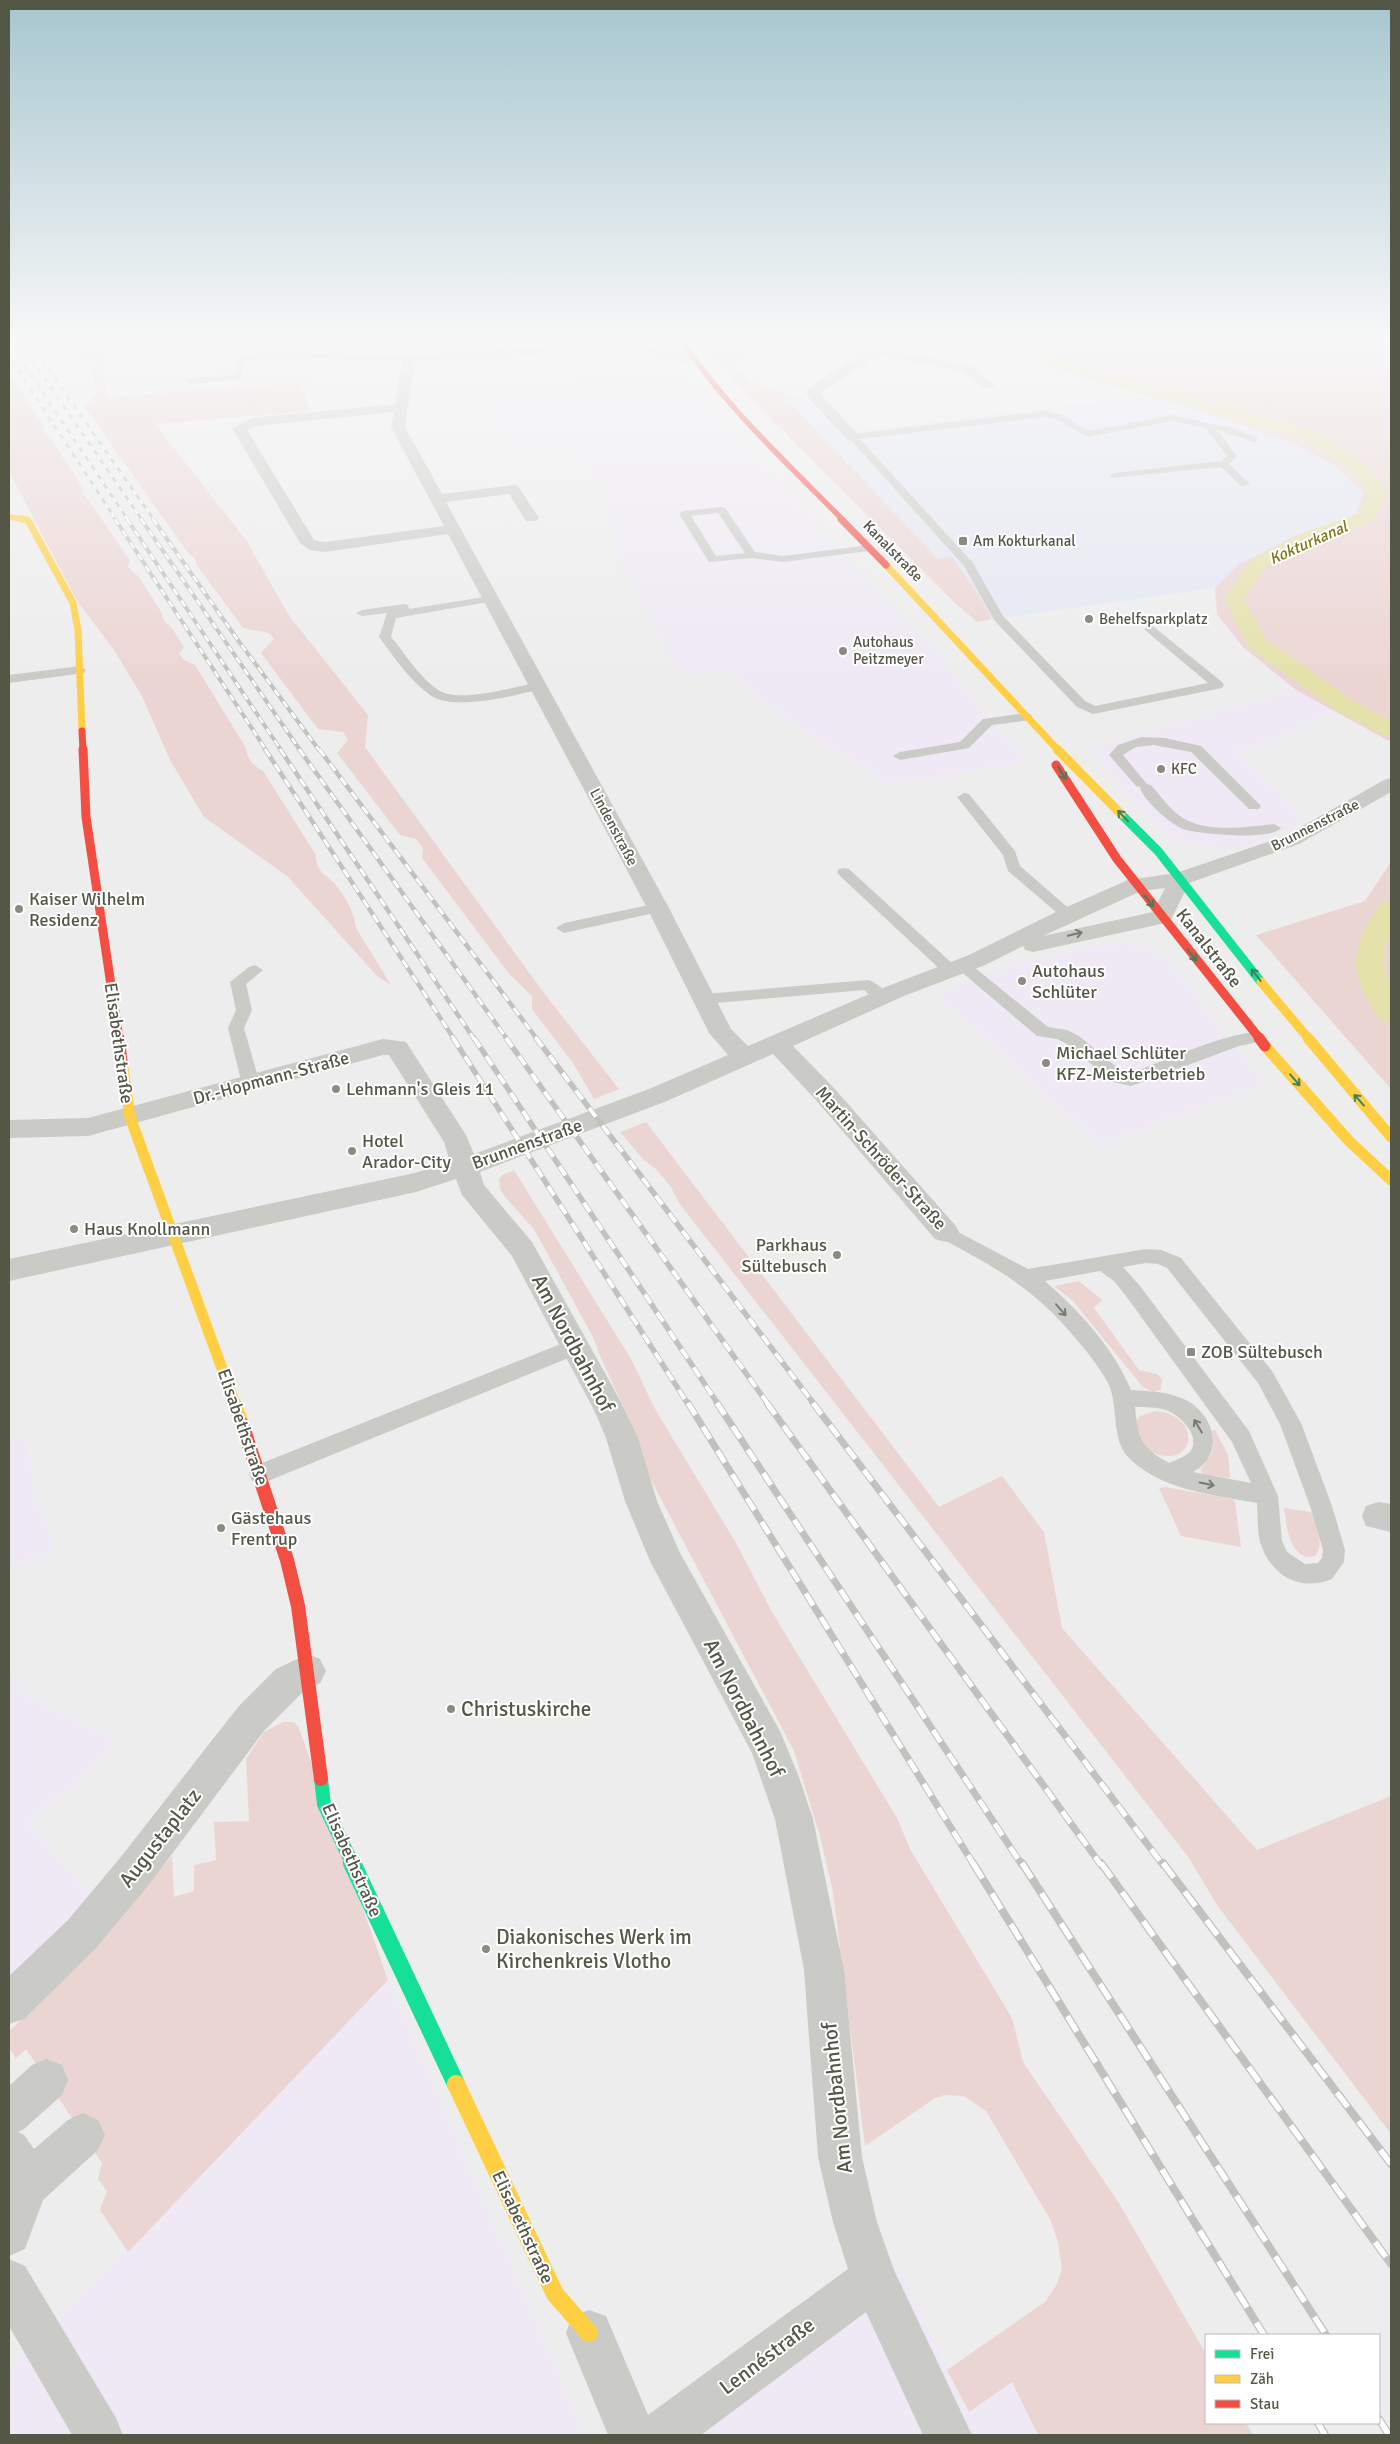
<svg xmlns="http://www.w3.org/2000/svg" width="1400" height="2444" font-family="Signika,sans-serif">
<style>
.commercial{fill:#eee9f4}
.medical{fill:#e4e7f3}
.green{fill:#ebd5d3}
.lines{fill:none;stroke-linecap:round;stroke-linejoin:round}
.canal{fill:#e5e1ab;fill-rule:evenodd}
.lane{fill:#cacbc7;fill-rule:evenodd}
.street{fill:#cacbc7;fill-rule:evenodd}
.fast-far2{stroke:#16e098;stroke-width:9}
.fast-far1{stroke:#16e098;stroke-width:14}
.fast{stroke:#16e098;stroke-width:18}
.slow-far5{stroke:#ffcf43;stroke-width:5.5}
.slow-far4{stroke:#ffcf43;stroke-width:7}
.slow-far3{stroke:#ffcf43;stroke-width:9}
.slow-far2{stroke:#ffcf43;stroke-width:11}
.slow-far1{stroke:#ffcf43;stroke-width:14}
.slow{stroke:#ffcf43;stroke-width:18}
.jam-far4{stroke:#f24e42;stroke-width:5.5}
.jam-far3{stroke:#f24e42;stroke-width:7}
.jam-far2{stroke:#f24e42;stroke-width:9}
.jam-far1{stroke:#f24e42;stroke-width:11}
.jam{stroke:#f24e42;stroke-width:14}
.rail-far5-casing{stroke:#c1c2be;stroke-width:2.5}
.rail-far4-casing{stroke:#c1c2be;stroke-width:4}
.rail-far3-casing{stroke:#c1c2be;stroke-width:4.5}
.rail-far2-casing{stroke:#c1c2be;stroke-width:5.5}
.rail-far1-casing{stroke:#c1c2be;stroke-width:7}
.rail-casing{stroke:#c1c2be;stroke-width:8}
.rail-far5{stroke:#fff;stroke-width:2;stroke-dasharray:5.5;stroke-linecap:butt}
.rail-far4{stroke:#fff;stroke-width:2.5;stroke-dasharray:7;stroke-linecap:butt}
.rail-far3{stroke:#fff;stroke-width:3;stroke-dasharray:9;stroke-linecap:butt}
.rail-far2{stroke:#fff;stroke-width:4;stroke-dasharray:11;stroke-linecap:butt}
.rail-far1{stroke:#fff;stroke-width:5;stroke-dasharray:14;stroke-linecap:butt}
.rail{stroke:#fff;stroke-width:5.5;stroke-dasharray:18;stroke-linecap:butt}
.oneway{stroke:#41805f}
.oneway2{stroke:#777a6d}
.poi-dot{fill:#8a8c81;stroke:#fff;stroke-width:2}
.labels{text-anchor:middle;stroke-width:4;stroke-linejoin:round;paint-order:stroke}
.far-poi-label{font-size:15px;fill:#545746;stroke:#fff;text-anchor:start}
.far-street-label{font-size:15px;fill:#545746;stroke:#fff}
.far-water-label{font-size:16px;font-style:italic;fill:#7d7517;stroke:#fff}
.poi-label{font-size:18px;fill:#545746;stroke:#fff;text-anchor:start}
.street-label{font-size:18px;fill:#545746;stroke:#fff}
.near-street-label{font-size:21px;fill:#545746;stroke:#fff}
.near-poi-label{font-size:21px;fill:#545746;stroke:#fff;text-anchor:start}
</style>
<rect width="100%" height="100%" fill="#ededee"/>
<path class="commercial" d="M89,337H364V341L378,344L400,357L399,363L309,358L313,382L107,397L102,361Z
M416,337H656L659,342L643,346L411,357Z
M632,349L663,358L675,365L737,439L928,643L1024,762L886,784L862,763L815,738L755,694L736,674L724,670L684,675L644,614L648,610L622,569L613,521L604,496L606,490L568,442L511,448L475,386L516,385L521,391L579,385L568,353Z
M1296,690L1336,712L1237,752L1304,818L1268,837L1242,847L1223,849L1208,847L1182,841L1165,833L1121,788L1112,774L1088,749Z
M1124,944L1143,947L1169,962L1264,1084L1099,1143L937,994L1021,962L1099,946Z
M25,1436L36,1495L49,1532L52,1550L9,1566V1440Z
M9,1674L23,1696L115,1740L71,1792L66,1790L26,1823L92,1896L36,2003L9,2028Z
M388,1980L585,2435H9V2370Z
M896,2262L969,2412L1012,2382L1038,2435H656Z"/>
<path class="medical" d="M1145,396L1229,420L1296,445L1336,466L1363,492L1356,515L1299,534L1239,564L1215,588L992,619L977,592L938,559L787,399L804,397L841,433Z"/>
<path class="green" d="M36,337H89L94,344L107,351L102,361L107,397L301,383L311,411L155,424L246,540L290,617L368,715L365,747L544,993L619,1089L594,1099L573,1063L532,1009V996L510,975L422,858L423,848L416,839L400,835L337,753L348,740L343,732L318,729L261,653L274,639L269,633L243,628L196,564L195,559L185,549L85,407L96,395L92,361L41,345Z
M700,337H716L724,348L753,357L735,365L748,380L787,395L804,397L787,399L938,559L952,557L977,592L992,619L977,622L955,603L740,388L708,351Z
M1006,337H1340L1363,343L1373,340L1370,337H1391V742L1296,690L1243,647L1217,614L1215,588L1239,564L1299,534L1356,515L1363,492L1336,466L1296,445L1229,420L1058,370L1046,365Z
M9,379L17,385L45,428L44,432L51,440L83,488L82,493L90,502L130,561L128,567L139,577L160,610L165,622L172,628L184,647L179,654L184,660L195,665L246,748C248,761 253,765 263,771L316,855C316,871 324,873 334,883C344,894 355,913 356,928L391,985L377,976L287,876L204,817L170,760L142,696L114,650L77,601L9,471Z
M1391,862V1089L1256,935L1365,901Z
M646,1122L939,1507L1002,1476L1044,1532L1062,1628L1257,1850L1391,1796V2134L1217,1905L1189,1858L679,1203L671,1187L657,1170L643,1159L620,1132Z
M514,1170L631,1359L655,1409L736,1543L772,1612L897,1818L910,1849L1012,2018L1023,2062L1119,2203L1206,2354V2423H1246L1253,2435H1038L1012,2382L969,2412L947,2370L1045,2302L1057,2284L1062,2268L1058,2242L1050,2219L986,2111L964,2096L944,2095L935,2098L865,2146L833,1892L820,1836L794,1751L651,1480L627,1414L600,1356L593,1337L534,1229L506,1198L500,1189L499,1179L502,1175Z
M1079,1281L1102,1300L1094,1308L1139,1370L1157,1374L1162,1379L1161,1390L1153,1392L1142,1386L1073,1301L1054,1286Z
M1155,1411C1204,1415 1195,1470 1154,1453C1150,1451 1144,1448 1141,1444C1138,1439 1137,1428 1135,1422L1140,1416Z
M1215,1430L1228,1455L1230,1477L1227,1478L1204,1474L1200,1470C1211,1455 1216,1452 1212,1431Z
M1165,1487L1233,1499L1235,1502L1241,1547L1181,1536L1159,1488Z
M1284,1508L1311,1512C1316,1525 1325,1544 1315,1556L1305,1557C1287,1547 1287,1526 1284,1508Z
M283,1722H294L299,1728L388,1980L128,2252L100,2210L107,2191L98,2179L102,2163L26,2049L16,2058L9,2048V2032L112,1925L172,1856L174,1897L194,1891V1865L216,1860L214,1822L249,1821L246,1759L264,1732Z"/>
<g class="lines">
<path class="canal" d="M1014,337H1031L1067,362L1319,433L1363,461L1387,494L1373,521L1317,541L1265,568L1244,599L1266,639L1352,700L1391,721V737L1383,735L1336,710L1249,648L1224,599L1251,560L1303,533L1359,513L1369,494L1351,469L1307,441L1057,368Z
M1391,901V932L1386,944L1384,963L1391,991V1023L1381,1021C1347,973 1349,950 1381,903Z"/>
<path class="lane" d="M271,352L409,356L413,359L409,362L294,357L254,359L245,362L241,379L190,384L186,381L190,378L234,375L238,359L252,354Z
M1045,411L1062,415L1089,431L1172,415L1231,428L1257,437V441L1254,442L1217,430L1237,456L1229,464L1250,484L1241,486L1221,467L1111,478L1110,476L1115,473L1220,461L1227,456L1205,428L1172,421L1088,437L1056,419L1045,417L860,439L973,563L1003,616L1085,701L1095,706L1208,683L1146,631L1144,629L1150,625L1154,627L1222,682L1224,685L1222,688L1093,714L1077,707L994,620L964,566L848,437L853,434Z
M721,507L725,508L755,552L783,556L869,545L874,548L869,551L783,562L752,558L709,562L679,514L684,511ZM718,513L745,553L716,556L691,516Z
M490,596L496,599L494,601L396,618L391,637C406,654 420,679 440,691C461,703 515,687 538,682L542,683L544,686L542,689C515,695 454,712 430,695C410,681 393,656 379,637L387,613L362,616L356,613L362,610L404,604L408,605L409,609Z
M80,666L86,670L84,673L9,683V675Z
M1026,713L1031,714L1032,717L1031,720L992,725L969,748L900,760L893,756L900,752L960,742L983,719Z
M1142,737L1165,738L1201,746L1261,806L1259,809H1249L1191,752L1154,745L1136,747L1123,755L1147,784L1151,785C1161,796 1170,810 1183,818C1207,833 1247,827 1274,824L1281,828C1271,841 1198,834 1183,829C1170,824 1142,799 1140,787L1136,786L1109,755L1118,745Z
M964,793L969,794L1015,851L1020,866L1073,912L1076,915L1073,918H1063L1008,871L1003,855L957,797Z
M844,868L849,869L955,966L957,963H969L1048,1027L1067,1030L1079,1036L1124,1073L1130,1074C1156,1064 1239,1027 1263,1033L1265,1037L1263,1041L1239,1046L1137,1084L1131,1086L1113,1082L1067,1044L1057,1039L1037,1036L958,969L956,973H944L839,875L837,872L839,869Z
M658,903L666,908L663,911L564,933L556,928L564,923Z
M255,965L263,970L246,984L252,1010L244,1028L260,1084L257,1088H245L242,1084L228,1028L236,1010L230,982L249,967Z
M868,980C876,982 885,990 890,997L888,1001H876L864,990L704,1004L698,1003L696,999L698,995L704,994Z
M945,1225L1028,1269L1146,1249L1161,1250L1181,1258L1272,1371L1301,1423L1332,1506L1345,1550L1344,1562L1332,1579C1299,1592 1271,1576 1260,1542C1257,1530 1258,1516 1257,1503C1215,1495 1165,1491 1132,1461C1109,1441 1120,1408 1108,1383C1100,1368 1088,1353 1077,1340C1034,1288 997,1268 938,1237L936,1232L938,1227ZM1146,1263L1158,1264L1167,1268L1258,1383L1280,1424L1310,1506L1323,1550L1322,1558L1318,1563L1305,1564L1287,1552L1282,1541L1278,1496L1249,1431L1140,1286L1123,1267ZM1100,1271L1114,1281L1126,1296L1232,1442L1251,1483L1193,1472C1225,1455 1215,1417 1188,1401C1171,1392 1151,1391 1131,1390C1114,1348 1079,1311 1045,1281ZM1135,1407C1145,1407 1156,1407 1166,1410C1179,1415 1199,1433 1192,1449C1188,1456 1176,1460 1169,1463C1140,1447 1138,1438 1135,1407Z
M576,1338L583,1340L586,1346L583,1352L268,1481L260,1483L252,1481L249,1474L252,1467Z"/>
<path class="street" d="M606,337C628,337 646,348 669,352C678,353 693,351 699,358C688,370 642,351 627,348C619,347 608,350 600,352L415,362L405,427L442,494L513,485L518,486L539,518L536,521H526L509,494L446,502L669,908L731,1029L748,1046L888,986L969,955L1060,910L1128,880L1176,873L1285,836L1384,780L1391,778V792L1299,844L1189,883L1170,922L1033,952L1025,950L1023,946L985,965L904,996L793,1046L833,1087L955,1225L959,1232L955,1239L945,1242L935,1239L815,1099L773,1054L667,1101L480,1172L484,1185L532,1242L620,1400L638,1438L657,1501L680,1553L780,1731L799,1777L813,1819L844,1970L862,2157L877,2222L894,2270L972,2435H923L866,2312L701,2435H608L566,2333L572,2316L589,2310L606,2316L648,2415L848,2269L833,2222L818,2157L804,1970L775,1819L752,1753L650,1561L625,1501L606,1438L595,1412L512,1256L462,1195L456,1179L416,1192L9,1281V1259L415,1173L450,1162L444,1142L389,1055H383L88,1136L9,1138V1120L88,1118L383,1039L406,1042L466,1135L474,1154L649,1089L728,1055L709,1033L647,908L448,534L325,552L310,550L300,543L232,428L252,418L395,404L403,359L409,355L613,342ZM394,412L391,427L444,526L325,542L314,540L247,430L255,426ZM1165,888L1153,912L1043,936L1141,891Z
M819,337H835L865,352L890,337H905L888,349L972,366L994,385L993,388H983L964,372L879,355L820,393L860,437L853,441L848,440L810,400L806,392L818,381L857,358Z
M1378,1502L1391,1504V1532L1366,1526L1362,1516L1366,1506Z
M308,1654L320,1659L326,1671L320,1683L302,1693L264,1731L148,1886L96,1948L24,2019L9,2024V1976L68,1920L120,1858L238,1707L276,1669Z
M47,2059L62,2065L68,2080L62,2095L24,2129L18,2132L24,2135L34,2149L68,2120L83,2113L98,2120L105,2135L98,2150L43,2200L25,2249L9,2256V2086L32,2065Z
M9,2259L25,2266L116,2418L123,2435H72L9,2326Z"/>
<path class="fast-far2" d="M1121,814L1158,851L1261,982"/>
<path class="fast-far1" d="M321,1779L324,1804L353,1865"/>
<path class="fast" d="M352,1863L456,2084"/>
<path class="slow-far5" d="M9,517L28,520"/>
<path class="slow-far4" d="M21,519L28,520L73,603L78,630L82,731
M886,565L1058,750"/>
<path class="slow-far3" d="M1057,749L1121,814
M1261,982L1309,1039"/>
<path class="slow-far2" d="M1308,1038L1391,1137
M1265,1046L1349,1141L1391,1180
M122,1061L130,1117L235,1404"/>
<path class="slow-far1" d="M234,1403L242,1424"/>
<path class="slow" d="M456,2084L555,2294L589,2333"/>
<path class="jam-far4" d="M679,337C724,405 786,462 843,520"/>
<path class="jam-far3" d="M841,519L886,565
M82,731L83,750"/>
<path class="jam-far2" d="M83,749L86,817L119,1039
M1056,765L1117,859L1260,1039"/>
<path class="jam-far1" d="M119,1038L122,1061
M1259,1038L1265,1046"/>
<path class="jam" d="M242,1424L287,1560L298,1606L321,1779"/>
<g class="rail-far5-casing">
<path id="rail-far5" d="M16,337L142,520
M26,337L154,520
M9,342L128,520
M9,356L116,520"/>
</g>
<g class="rail-far4-casing">
<path id="rail-far4" d="M115,519L266,750
M127,519L281,750
M141,519L300,750
M153,519L240,643L319,750"/>
</g>
<g class="rail-far3-casing">
<path id="rail-far3" d="M265,749L454,1039
M280,749L474,1039
M299,749L507,1039
M319,749L537,1039"/>
</g>
<g class="rail-far2-casing">
<path id="rail-far2" d="M453,1038L688,1404
M474,1038L718,1404
M506,1038L768,1404
M536,1038L814,1404"/>
</g>
<g class="rail-far1-casing">
<path id="rail-far1" d="M688,1403L974,1865
M717,1403L1022,1865
M767,1403L1101,1865
M813,1403L1163,1865"/>
</g>
<g class="rail-casing">
<path id="rail" d="M973,1863L1264,2335
M1022,1863L1326,2335
M1101,1863L1391,2264
M1163,1863L1391,2164
M1379,2419L1389,2435
M1318,2423L1325,2435"/>
</g>
<use href="#rail-far5" class="rail-far5"/>
<use href="#rail-far4" class="rail-far4"/>
<use href="#rail-far3" class="rail-far3"/>
<use href="#rail-far2" class="rail-far2"/>
<use href="#rail-far1" class="rail-far1"/>
<use href="#rail" class="rail"/>
</g>
<defs><path id="oneway-shaft" d="M-6 0H5M1.5-3L5.5 0L1.5 3" fill="none" stroke-width="1.6" stroke-linecap="round" stroke-linejoin="round" transform="scale(1.25)"/></defs>
<g class="oneway">
<use href="#oneway-shaft" transform="translate(1062 773) rotate(58)"/>
<use href="#oneway-shaft" transform="translate(1123 816) rotate(-134)"/>
<use href="#oneway-shaft" transform="translate(1149 901) rotate(51)"/>
<use href="#oneway-shaft" transform="translate(1192 955) rotate(52)"/>
<use href="#oneway-shaft" transform="translate(1256 975) rotate(-128)"/>
<use href="#oneway-shaft" transform="translate(1295 1080) rotate(49)"/>
<use href="#oneway-shaft" transform="translate(1359 1100) rotate(-132)"/>
</g>
<g class="oneway2">
<use href="#oneway-shaft" transform="translate(1075 934) rotate(-14)"/>
<use href="#oneway-shaft" transform="translate(1061 1310) rotate(49)"/>
<use href="#oneway-shaft" transform="translate(1198 1426) rotate(-121)"/>
<use href="#oneway-shaft" transform="translate(1207 1484) rotate(11)"/>
</g>
<linearGradient id="sky" x2="0" y2="1"><stop stop-color="#a7c6d0"/><stop offset="0.5" stop-color="#f7f7f7"/><stop offset="1" stop-color="#f7f7f7" stop-opacity="0"/></linearGradient>
<rect width="1400" height="679" fill="url(#sky)"/>
<g class="poi-dot">
<rect x="958" y="536" width="10" height="10" rx="2.5"/>
<circle cx="1089" cy="619" r="5"/>
<circle cx="843" cy="651" r="5"/>
<circle cx="1161" cy="769" r="5"/>
<circle cx="19" cy="909" r="5"/>
<circle cx="1022" cy="981" r="5"/>
<circle cx="1046" cy="1063" r="5"/>
<circle cx="336" cy="1089" r="5"/>
<circle cx="352" cy="1151" r="5"/>
<circle cx="74" cy="1229" r="5"/>
<circle cx="837" cy="1255" r="5"/>
<rect x="1186" y="1347" width="10" height="10" rx="2.5"/>
<circle cx="221" cy="1528" r="5"/>
<circle cx="451" cy="1709" r="5"/>
<circle cx="486" cy="1949" r="5"/>
</g>
<g class="labels">
<g class="far-poi-label">
<text x="973" y="546">Am Kokturkanal</text>
<text x="1099" y="624">Behelfsparkplatz</text>
<text x="853" y="647">Autohaus<tspan x="853" dy="17">Peitzmeyer</tspan></text>
<text x="1171" y="774">KFC</text>
</g>
<g class="far-street-label">
<text transform="translate(893 551) rotate(46)" y="5">Kanalstraße</text>
<text transform="translate(1315 825) rotate(-27)" y="5">Brunnenstraße</text>
<text transform="translate(614 827) rotate(62)" y="5">Lindenstraße</text>
</g>
<g class="far-water-label">
<text transform="translate(1308 542) rotate(-24)" y="6">Kokturkanal</text>
</g>
<g class="poi-label">
<text x="29" y="905">Kaiser Wilhelm<tspan x="29" dy="21">Residenz</tspan></text>
<text x="1032" y="977">Autohaus<tspan x="1032" dy="21">Schlüter</tspan></text>
<text x="1056" y="1059">Michael Schlüter<tspan x="1056" dy="21">KFZ-Meisterbetrieb</tspan></text>
<text x="346" y="1095">Lehmann's Gleis 11</text>
<text x="362" y="1147">Hotel<tspan x="362" dy="21">Arador-City</tspan></text>
<text x="84" y="1235">Haus Knollmann</text>
<text x="827" y="1251" text-anchor="end">Parkhaus<tspan x="827" dy="21">Sültebusch</tspan></text>
<text x="1201" y="1358">ZOB Sültebusch</text>
<text x="231" y="1524">Gästehaus<tspan x="231" dy="21">Frentrup</tspan></text>
</g>
<g class="street-label">
<text transform="translate(1209 948) rotate(52)" y="6">Kanalstraße</text>
<text transform="translate(119 1043) rotate(82)" y="6">Elisabethstraße</text>
<text transform="translate(271 1078) rotate(-15)" y="6">Dr.-Hopmann-Straße</text>
<text transform="translate(527 1144) rotate(-20)" y="6">Brunnenstraße</text>
<text transform="translate(881 1158) rotate(48)" y="6">Martin-Schröder-Straße</text>
<text transform="translate(243 1427) rotate(71)" y="6">Elisabethstraße</text>
<text transform="translate(352 1860) rotate(66)" y="6">Elisabethstraße</text>
<text transform="translate(523 2227) rotate(65)" y="6">Elisabethstraße</text>
</g>
<g class="near-street-label">
<text transform="translate(573 1343) rotate(62)" y="7">Am Nordbahnhof</text>
<text transform="translate(744 1708) rotate(63)" y="7">Am Nordbahnhof</text>
<text transform="translate(160 1838) rotate(-52)" y="7">Augustaplatz</text>
<text transform="translate(837 2098) rotate(-96)" y="7">Am Nordbahnhof</text>
<text transform="translate(767 2356) rotate(-37)" y="7">Lennéstraße</text>
</g>
<g class="near-poi-label">
<text x="461" y="1716">Christuskirche</text>
<text x="496" y="1944">Diakonisches Werk im<tspan x="496" dy="24">Kirchenkreis Vlotho</tspan></text>
</g>
</g>
<rect width="1400" height="2444" fill="none" stroke="#545746" stroke-width="20"/>
<rect x="1205" y="2334" width="175" height="90" fill="#ffffff" stroke="#bbbcb5"/>
<rect x="1215" y="2350" width="25" height="8" fill="#16e098" stroke="#bbbcb5"/>
<text x="1250" y="2359" font-size="15" fill="#545746">Frei</text>
<rect x="1215" y="2375" width="25" height="8" fill="#ffcf43" stroke="#bbbcb5"/>
<text x="1250" y="2384" font-size="15" fill="#545746">Zäh</text>
<rect x="1215" y="2400" width="25" height="8" fill="#f24e42" stroke="#bbbcb5"/>
<text x="1250" y="2409" font-size="15" fill="#545746">Stau</text>
</svg>
